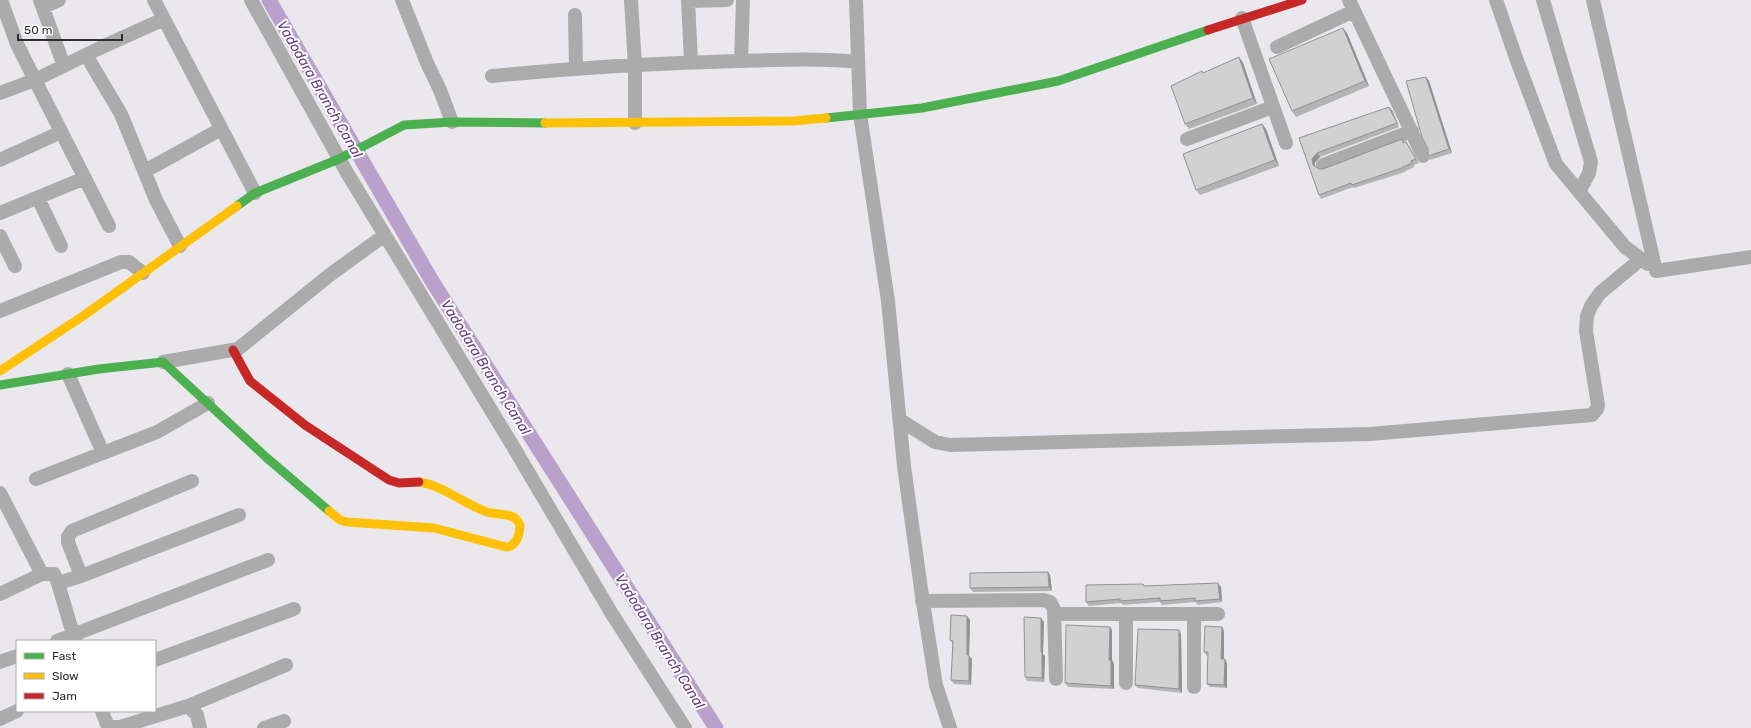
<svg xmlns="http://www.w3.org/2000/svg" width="1751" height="728" font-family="Rubik,sans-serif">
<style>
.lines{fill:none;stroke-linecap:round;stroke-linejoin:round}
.canal{stroke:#b9a1cc;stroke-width:15}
.street{stroke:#ababac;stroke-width:14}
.fast{stroke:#4caf50;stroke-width:9}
.slow{stroke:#ffc107;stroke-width:9}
.jam{stroke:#c62828;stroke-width:9}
.wall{fill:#b4b4b5}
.shaded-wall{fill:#929293}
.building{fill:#d1d1d2;stroke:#929293}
.labels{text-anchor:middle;stroke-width:4;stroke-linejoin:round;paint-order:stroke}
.water-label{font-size:14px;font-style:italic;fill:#663b85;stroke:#fff}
</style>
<rect width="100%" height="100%" fill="#ebe8ed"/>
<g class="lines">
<path class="canal" d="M269,0L432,281L716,728"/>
<path class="street" d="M1,0L17,44L35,80L102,47L164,19
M40,0L64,66
M154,0L255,193
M251,0L346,171L511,443L612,614L685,728
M402,0L427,63L440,90L452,122
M631,0L635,65V123
M688,0L691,62
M856,0L860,114L888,301L904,466L922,596L936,685L950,728
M1349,0L1423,156
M1496,0L1516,58L1556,164L1625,247L1648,264
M1543,0L1591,162L1589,173L1579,192
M1593,0L1656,271L1751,257
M688,1L727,0
M43,7L59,0
M575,15L576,68
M1242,18L1286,143
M1277,47L1354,11
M86,55L121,114L156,200L180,246
M741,61L743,0
M492,76C574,68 655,63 737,61C777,60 818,58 858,62
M0,93L35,80L109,226
M1187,139L1273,107
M0,160L61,132
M1323,165L1412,131
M145,171L221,129
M38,198L61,246
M0,213L85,178
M0,236L15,266
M0,311L121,262H129L143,273
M163,362L238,349L331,274L385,235
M68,374L103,453
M900,420L935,442L950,445L1370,434L1592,415L1597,409L1598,405L1586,331L1587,316L1591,306L1600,293L1641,259
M36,479L157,432L208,403
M0,493L42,574
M81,576L68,542V537L72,531L192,481
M58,583L81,576L239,515
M0,594L42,574H54L58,583L75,641
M922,601L1043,600L1050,602L1054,609L1056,679
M1054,614H1218
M1126,614V683
M1194,614V687
M57,641L268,560
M155,660L294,609
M0,662L17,656
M188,706L286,665
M102,711L108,727H120L188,706L197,715L200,728
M0,719L17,711
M264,728L284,721"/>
<path class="fast" d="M826,118L922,108L1058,81L1208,30
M237,206L255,193L339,159L404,125L452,122L545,123
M0,385L99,369L163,362L267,458L329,511"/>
<path class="slow" d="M545,123L793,121L826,118
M0,371L83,316L237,206
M329,511L340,520L347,522L434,528L506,547C516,547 520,534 520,525C514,511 499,516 487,512C464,504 444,486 419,482"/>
<path class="jam" d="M1208,30L1302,0
M233,350L250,381L305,425L389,480L399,483L419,482"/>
</g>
<path class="wall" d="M1347,33L1369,86L1296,117L1292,111Z
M1239,57L1243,63L1257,104L1189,129L1185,124L1204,73Z
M1426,77L1429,81L1452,153L1430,160L1428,156Z
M1392,110L1399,127L1320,157L1315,163V167L1319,169H1323L1402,139L1405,142H1406L1409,146L1419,163L1414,165V167L1402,173L1354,188L1353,187L1321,199L1319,195L1299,138Z
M1262,124L1266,129L1279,166L1200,195L1196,190Z
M1048,572L1050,575L1052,591L973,592L970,588Z
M1145,586L1221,587L1222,602L1198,605L1196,602L1162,605L1160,602L1123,605L1121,603L1089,606L1086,602Z
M970,620L969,656L972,659L971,685L954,684L951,680L953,644L950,640Z
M1044,622L1043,654L1045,656L1044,682L1027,681L1025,677Z
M1110,627L1112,630V660L1114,664V689L1068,687L1065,683Z
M1222,627L1224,631V659L1227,663V688L1210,687L1207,684L1208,656H1207L1204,652Z
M1181,634L1182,693L1138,688L1135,685Z"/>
<path class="shaded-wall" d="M1343,28L1347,33L1369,86L1365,81Z
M1239,57L1243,63L1257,104L1253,98Z
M1426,77L1429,81L1452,153L1449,149Z
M1389,107L1392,110L1399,127Z
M1262,124L1266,129L1279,166L1275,160Z
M1317,153L1320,157L1315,163V168L1313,165L1312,159Z
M1048,572L1050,575L1052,591L1049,587Z
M1218,583L1221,587L1222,602L1220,599Z
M967,616L970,620L969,656L972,659L971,685L969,681L967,655Z
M1041,618L1044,622L1043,654L1045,656L1044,682L1042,678L1041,652Z
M1110,627L1112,630V660L1114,664V689L1111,686L1109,660Z
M1222,627L1224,631V662L1221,659Z
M1179,630L1181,634L1182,693L1179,689Z
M1225,659L1227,663V688L1224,685Z"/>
<path class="building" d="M1343,28L1365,81L1292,111L1269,59Z
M1239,57L1253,98L1185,124L1171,86L1202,71L1203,73Z
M1426,77L1449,149L1428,156V149L1422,137L1406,81Z
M1389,107L1397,123L1317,153L1312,159L1313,165L1319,169H1323L1402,139L1403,143L1406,142L1416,159L1411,161L1412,163L1399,169L1352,185L1351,183L1319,195L1299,138Z
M1262,124L1275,160L1196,190L1183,154Z
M1048,572L1049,587L970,588V573Z
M1218,583L1220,599L1195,601V598L1160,601V598L1120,601V599L1086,602V585L1143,584L1144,586Z
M951,615L967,616V655H969V681L951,680L953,641L950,640Z
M1024,617L1041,618V652H1042V678L1025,677Z
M1066,625L1110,627L1109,660H1111V686L1065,683Z
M1205,626L1222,627L1221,659H1225L1224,685L1207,684L1208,652H1204Z
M1138,629L1179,630V689L1135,685Z"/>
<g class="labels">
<g class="water-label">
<text transform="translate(320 89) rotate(60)" y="5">Vadodara Branch Canal</text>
<text transform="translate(486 367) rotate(58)" y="5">Vadodara Branch Canal</text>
<text transform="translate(660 641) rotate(58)" y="5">Vadodara Branch Canal</text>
</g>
</g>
<rect x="16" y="640" width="140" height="72" fill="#ffffff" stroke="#ababac"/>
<rect x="24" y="653" width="20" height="6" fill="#4caf50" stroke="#ababac"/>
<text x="52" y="660" font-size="12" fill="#2e2d2f">Fast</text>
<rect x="24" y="673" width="20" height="6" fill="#ffc107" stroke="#ababac"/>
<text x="52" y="680" font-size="12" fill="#2e2d2f">Slow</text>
<rect x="24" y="693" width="20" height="6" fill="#c62828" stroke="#ababac"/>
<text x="52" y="700" font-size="12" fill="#2e2d2f">Jam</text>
<path d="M18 34v6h104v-6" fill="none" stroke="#2e2d2f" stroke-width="2"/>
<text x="24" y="34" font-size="12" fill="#2e2d2f" stroke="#ffffff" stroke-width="3" paint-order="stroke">50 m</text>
</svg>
